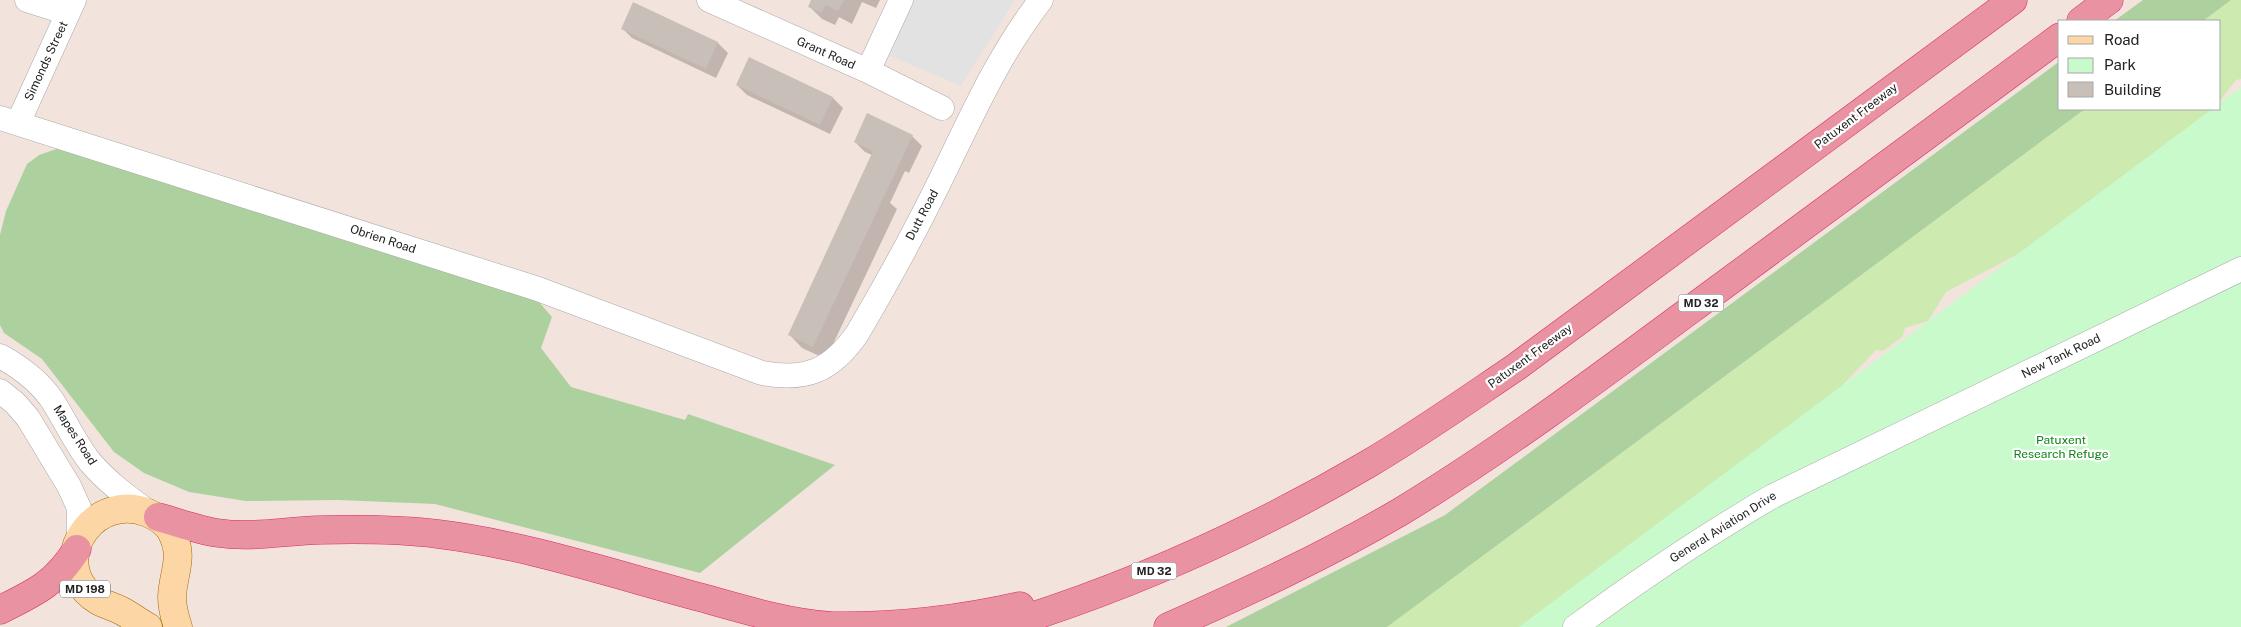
<svg xmlns="http://www.w3.org/2000/svg" width="2241" height="627" font-family="'Public Sans',sans-serif">
<style>
.military{fill:#f3e3dd}
.grass{fill:#cdebb0}
.forest{fill:#add19e}
.park{fill:#c8facc}
.parking{fill:#e2e2e2}
.shadow{fill:#0003}
.building{fill:#c7bfb8}
.lines{fill:none;stroke-linecap:round;stroke-linejoin:round}
.minor-casing{stroke:#a9a9a9;stroke-width:25}
.major-casing{stroke:#a06b00;stroke-width:29}
.highway-casing{stroke:#dc2a67;stroke-width:29}
.minor{stroke:#fff;stroke-width:24}
.major{stroke:#fcd6a4;stroke-width:28}
.highway{stroke:#e892a2;stroke-width:28}
.labels{text-anchor:middle;stroke-width:4.5;stroke-linejoin:round;paint-order:stroke}
.shield{fill:#fff;stroke:#646464;stroke-width:1}
.shield-label{font-size:11px;font-weight:bold;fill:#222}
.street-label{font-size:12px;fill:#222;stroke:#fff}
.park-label{font-size:12px;fill:#0c8416;stroke:#fff}
</style>
<rect width="100%" height="100%" fill="#f2efe9"/>
<path class="military" d="M0,0H2241V87L2220,103V21H2060V109H2212L1519,627H0Z"/>
<path class="grass" d="M2231,0H2241V79L2236,80L2220,101V21H2203Z
M2085,109H2214L2096,197L2043,241L1946,292L1928,321L1905,328L1902,337L1883,351L1876,350L1706,529L1532,627H1387Z"/>
<path class="forest" d="M2143,0H2231L2203,21H2114Z
M2060,61V109H2085L1387,627H1226L1445,515Z
M62,147L531,293L552,317L541,348L571,387L685,420L688,414L835,465L700,573L435,504L338,500L246,501L189,492L144,473L114,452L42,359L4,333L0,325V235L6,211L27,164L39,155Z"/>
<path class="park" d="M2241,87V627H1519L2212,109H2220V103Z"/>
<path class="parking" d="M911,0H1015L961,86L890,56Z"/>
<path class="shadow" d="M812,0H880L876,8L862,2L852,24L839,17L835,25L822,19L809,6Z
M634,4L718,43L728,53L716,78L632,38L622,28Z
M750,59L833,98L843,108L830,134L747,95L737,85Z
M912,136L922,146L909,173L905,171L890,203L897,209L826,359L802,348L789,334L872,155L865,152L855,142Z"/>
<path class="building" d="M811,0H844L838,11L825,5L822,13L808,7Z
M633,2L718,42L706,69L621,29Z
M749,57L833,97L820,125L736,85Z
M867,113L913,135L813,347L788,335L873,151L854,142Z"/>
<g class="lines">
<g class="minor-casing">
<path id="minor" d="M27,0L68,13
M709,0L868,71L942,108
M868,71L901,0
M0,118L538,289L762,373C806,381 831,371 857,334C884,288 910,241 934,193C967,127 995,59 1041,0
M18,123L74,0
M0,356C20,367 39,381 52,400C65,420 75,443 90,462C108,483 129,498 151,514
M0,391L15,403L28,418L69,486L79,508V543
M1575,627C1639,580 1704,536 1773,496L2241,269"/>
</g>
<g class="major-casing">
<path id="major" d="M148,627C139,622 131,616 122,611C108,604 98,604 86,591C52,552 98,492 148,513C157,517 166,522 171,531C185,557 173,572 172,597C172,608 175,618 178,627"/>
</g>
<g class="highway-casing">
<path id="highway" d="M2081,21L2109,0
M158,517C177,522 198,530 218,533C251,538 285,531 319,530C359,529 398,529 438,534C528,545 616,575 703,598C745,610 789,623 832,626C896,627 958,620 1020,606
M0,610C36,592 55,584 77,549
M999,627C1127,588 1252,532 1368,464C1419,434 1467,400 1516,367L2013,0
M1168,627C1247,592 1325,556 1400,512C1507,447 1608,371 1709,296C1826,210 1943,123 2060,37"/>
</g>
<use href="#minor" class="minor"/>
<use href="#major" class="major"/>
<use href="#highway" class="highway"/>
</g>
<g class="labels">
<g class="shield">
<rect x="1678.5" y="294.5" width="45" height="17" rx="4"/>
<rect x="1131.5" y="562.5" width="45" height="17" rx="4"/>
<rect x="60" y="580.5" width="50" height="17" rx="4"/>
</g>
<g class="shield-label">
<text x="1701" y="307">MD 32</text>
<text x="1154" y="575">MD 32</text>
<text x="85" y="593">MD 198</text>
</g>
<g class="street-label">
<text transform="translate(826 53) rotate(24)" y="4">Grant Road</text>
<text transform="translate(46 61) rotate(-65)" y="4">Simonds Street</text>
<text transform="translate(1856 116) rotate(-37)" y="4">Patuxent Freeway</text>
<text transform="translate(922 215) rotate(-62)" y="4">Dutt Road</text>
<text transform="translate(383 239) rotate(18)" y="4">Obrien Road</text>
<text transform="translate(1530 356) rotate(-36)" y="4">Patuxent Freeway</text>
<text transform="translate(2061 356) rotate(-26)" y="4">New Tank Road</text>
<text transform="translate(75 435) rotate(57)" y="4">Mapes Road</text>
<text transform="translate(1723 527) rotate(-32)" y="4">General Aviation Drive</text>
</g>
<g class="park-label">
<text x="2061" y="444">Patuxent<tspan x="2061" dy="14">Research Refuge</tspan></text>
</g>
</g>
<rect x="2058" y="20" width="162" height="90" fill="#ffffff" stroke="#a7a7a7"/>
<rect x="2068" y="36" width="25" height="8" fill="#fcd6a4" stroke="#a7a7a7"/>
<text x="2104" y="45" font-size="15" fill="#222222">Road</text>
<rect x="2068" y="58" width="25" height="15" fill="#c8facc" stroke="#a7a7a7"/>
<text x="2104" y="70" font-size="15" fill="#222222">Park</text>
<rect x="2068" y="82" width="25" height="15" fill="#c7bfb8" stroke="#a7a7a7"/>
<text x="2104" y="95" font-size="15" fill="#222222">Building</text>
</svg>
